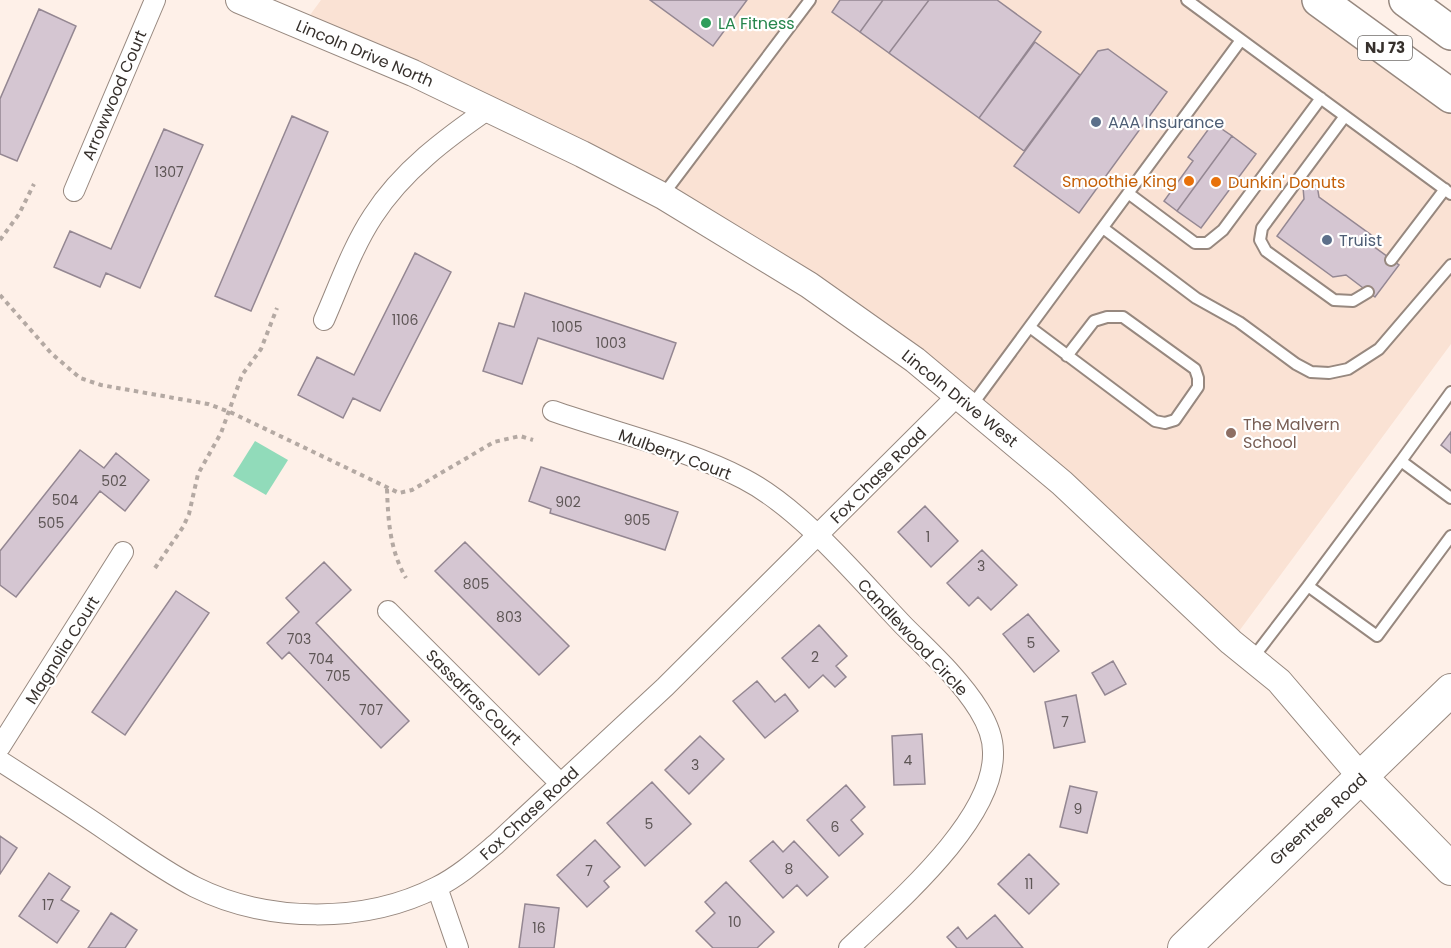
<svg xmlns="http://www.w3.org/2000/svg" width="1451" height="948" font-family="Poppins,sans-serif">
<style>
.built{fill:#fae2d4}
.green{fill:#91dbba}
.building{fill:#d5c6d2;stroke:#948792;stroke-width:1.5}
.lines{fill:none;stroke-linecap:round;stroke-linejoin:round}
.service-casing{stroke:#97887f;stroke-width:14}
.minor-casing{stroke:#97887f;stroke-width:22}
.tertiary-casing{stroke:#97887f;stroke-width:28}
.primary-casing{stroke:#97887f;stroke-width:34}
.trunk-casing{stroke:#97887f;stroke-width:36}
.path{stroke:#b4a9a3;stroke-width:4;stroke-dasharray:4.5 4.5;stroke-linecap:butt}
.service{stroke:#fff;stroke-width:10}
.minor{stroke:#fff;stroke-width:20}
.tertiary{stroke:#fff;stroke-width:26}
.primary{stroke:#fff;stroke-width:32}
.trunk{stroke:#fff;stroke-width:33}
.leisure-dot{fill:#2e9e5b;stroke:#fff;stroke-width:2}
.service-dot{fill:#5c6f8a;stroke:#fff;stroke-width:2}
.food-dot{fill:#e8710a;stroke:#fff;stroke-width:2}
.education-dot{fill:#8d6e63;stroke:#fff;stroke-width:2}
.labels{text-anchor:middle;stroke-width:4.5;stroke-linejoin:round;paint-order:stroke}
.number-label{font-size:14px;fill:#5e5656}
.shield{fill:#fff;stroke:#726e6b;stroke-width:1.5}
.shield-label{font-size:15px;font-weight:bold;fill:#36302c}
.leisure-label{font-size:16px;fill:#27864d;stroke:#fff;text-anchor:start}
.street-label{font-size:16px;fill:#36302c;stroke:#fff}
.service-label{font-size:16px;fill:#4e5e75;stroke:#fff;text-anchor:start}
.food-label{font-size:16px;fill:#c56008;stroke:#fff;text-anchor:end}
.education-label{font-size:16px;fill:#785e54;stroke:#fff;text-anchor:start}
</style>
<rect width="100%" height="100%" fill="#fef0e8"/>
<path class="built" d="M321,0H1319L1451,96V344L1231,642L1106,523L755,250L302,26Z"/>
<path class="green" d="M255,441L288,460L266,495L233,476Z"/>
<path class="building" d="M650,0H747L713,46Z
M840,0H883L860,32L832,12Z
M883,0H929L889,53L860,32Z
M929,0H997L1041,32L979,118L889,53Z
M39,9L76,26L17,161L0,154V99Z
M1035,42L1080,75L1024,151L979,118Z
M1108,49L1167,92L1079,213L1014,166L1098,51Z
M292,116L328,132L251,311L215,296Z
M1213,123L1232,136L1177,211L1164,201L1193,161L1188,157Z
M164,129L203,145L140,288L106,273L100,287L54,267L70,231L111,249Z
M1232,136L1256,154L1201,228L1177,211Z
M1317,185L1319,197L1374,237L1369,243L1399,265L1375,297L1346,275L1333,277L1277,236L1304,199L1303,187Z
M415,253L451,272L380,411L353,398L343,418L298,395L317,357L354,375Z
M525,293L676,343L663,379L538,338L522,384L483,371L499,323L514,327Z
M1451,432V453L1441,445Z
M80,450L104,468L116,453L149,480L125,511L100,491L16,597L0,585V551Z
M541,467L678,512L665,550L550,513L551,509L529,501Z
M925,506L958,541L931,567L898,532Z
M465,542L569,646L539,675L435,571Z
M982,550L1017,585L991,610L978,597L969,606L947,583Z
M324,562L351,590L316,623L409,721L381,748L289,652L282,659L267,643L299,612L286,598Z
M176,591L209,613L125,735L92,712Z
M1028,614L1059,651L1034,672L1003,634Z
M819,625L847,656L836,666L846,677L835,687L823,675L809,688L782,658Z
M1113,661L1126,684L1105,695L1092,673Z
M757,681L775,702L785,694L798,711L765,738L733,701Z
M1076,695L1085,742L1054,748L1045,702Z
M922,734L925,784L894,785L892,736Z
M700,736L724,759L689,794L665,770Z
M652,782L691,824L645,866L607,823Z
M846,785L865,807L851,820L863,834L839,856L807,820Z
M1070,786L1097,792L1087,833L1060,827Z
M0,836L17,848L0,874Z
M595,840L620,867L604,881L609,887L587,907L557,875Z
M773,841L783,852L794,841L828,877L807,896L797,885L783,898L750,861Z
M1029,854L1059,884L1029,914L998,884Z
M49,873L70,887L61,900L79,911L57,943L19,916Z
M726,882L774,932L757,948H713L696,931L715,913L705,902Z
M525,904L559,908L554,948H519Z
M111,913L137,930L125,948H88Z
M995,915L1023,948H957L947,937L958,927L967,939Z"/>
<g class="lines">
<g class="service-casing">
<path id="service" d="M1187,0L1451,194
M1345,116L1262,228L1260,240L1266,251L1334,300L1353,301L1368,292
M1128,193L1195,243H1207L1223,230L1321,98
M663,195L810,0
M1103,228L1196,298L1239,322L1296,364L1311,372L1329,373L1348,369L1379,349L1451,265
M1391,260L1445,189
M1031,328L1155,421L1165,423L1175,420L1198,387V378L1195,369L1123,317H1107L1094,321L1067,356
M1451,392L1401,461L1451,498
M972,405L1241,40
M1401,461L1308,586L1377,636L1451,536
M1252,659L1308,586"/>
</g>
<g class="minor-casing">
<path id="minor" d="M74,191L155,0
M324,320C339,286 352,248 373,216C402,171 446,138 490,108
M553,411C613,432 689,450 744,479C802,509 859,579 904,626C930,652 959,678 979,710C987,723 993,737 993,752C995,820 895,904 849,948
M388,611L560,783
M0,747L123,552
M0,761C36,784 72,807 107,831C135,850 164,871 195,887C267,923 365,924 437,887C459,876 477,860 496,844L665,687L959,394
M437,887L458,948"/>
</g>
<g class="tertiary-casing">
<path id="tertiary" d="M239,0L413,73L582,154L663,196L809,285L915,360L1062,483L1231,642L1279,681L1362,778"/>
</g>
<g class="primary-casing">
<path id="primary" d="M1362,778L1451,869
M1184,948L1451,690"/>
</g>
<g class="trunk-casing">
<path id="trunk" d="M1319,0L1451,96
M1406,0L1451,33"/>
</g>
<path class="path" d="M0,240L19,214L34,184
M0,295L51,353L80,378L101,385L208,404L230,412L399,493L412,490L494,442L520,436L533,440
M387,489C388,520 390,551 406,578
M155,568L183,527L189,514L198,474L221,433L242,375L261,349L277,308"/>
<use href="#service" class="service"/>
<use href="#minor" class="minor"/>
<use href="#tertiary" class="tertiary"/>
<use href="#primary" class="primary"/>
<use href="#trunk" class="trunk"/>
</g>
<circle class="leisure-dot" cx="706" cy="23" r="6"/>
<g class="service-dot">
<circle cx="1096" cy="122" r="6"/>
<circle cx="1327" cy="240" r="6"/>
</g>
<g class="food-dot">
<circle cx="1189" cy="181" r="6"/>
<circle cx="1216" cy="182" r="6"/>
</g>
<circle class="education-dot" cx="1231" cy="433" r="6"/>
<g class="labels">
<g class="number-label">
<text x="169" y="177">1307</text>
<text x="405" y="325">1106</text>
<text x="567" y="332">1005</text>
<text x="611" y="348">1003</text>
<text x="114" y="486">502</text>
<text x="65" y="505">504</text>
<text x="568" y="507">902</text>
<text x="637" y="525">905</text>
<text x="51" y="528">505</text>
<text x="928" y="542">1</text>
<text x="981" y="571">3</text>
<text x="476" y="589">805</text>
<text x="509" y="622">803</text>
<text x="299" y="644">703</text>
<text x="1031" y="648">5</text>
<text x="815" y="662">2</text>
<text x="321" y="664">704</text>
<text x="338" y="681">705</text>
<text x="371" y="715">707</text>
<text x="1065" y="727">7</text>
<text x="908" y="765">4</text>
<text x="695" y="770">3</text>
<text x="1078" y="814">9</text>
<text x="649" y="829">5</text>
<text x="835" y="832">6</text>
<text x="789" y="874">8</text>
<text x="589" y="876">7</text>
<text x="1029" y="889">11</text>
<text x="48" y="910">17</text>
<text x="735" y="927">10</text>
<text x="539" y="933">16</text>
</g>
<rect class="shield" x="1358" y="36" width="54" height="24" rx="4.5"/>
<g class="shield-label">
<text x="1385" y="53">NJ 73</text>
</g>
<g class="leisure-label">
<text x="718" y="29">LA Fitness</text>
</g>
<g class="street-label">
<text transform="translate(365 53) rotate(23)" y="6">Lincoln Drive North</text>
<text transform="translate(114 95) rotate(-67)" y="6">Arrowwood Court</text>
<text transform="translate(960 398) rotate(39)" y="6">Lincoln Drive West</text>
<text transform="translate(675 454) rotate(20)" y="6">Mulberry Court</text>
<text transform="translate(878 475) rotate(-45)" y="6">Fox Chase Road</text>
<text transform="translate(913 637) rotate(47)" y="6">Candlewood Circle</text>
<text transform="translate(62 650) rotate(-58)" y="6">Magnolia Court</text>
<text transform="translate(474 697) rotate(45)" y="6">Sassafras Court</text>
<text transform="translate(529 813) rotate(-43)" y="6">Fox Chase Road</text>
<text transform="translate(1318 819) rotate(-43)" y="6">Greentree Road</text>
</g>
<g class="service-label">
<text x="1108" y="128">AAA Insurance</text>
<text x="1339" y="246">Truist</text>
</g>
<g class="food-label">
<text x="1177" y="187">Smoothie King</text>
<text x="1228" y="188" text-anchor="start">Dunkin' Donuts</text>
</g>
<g class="education-label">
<text x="1243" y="430">The Malvern<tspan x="1243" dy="18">School</tspan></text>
</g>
</g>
</svg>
